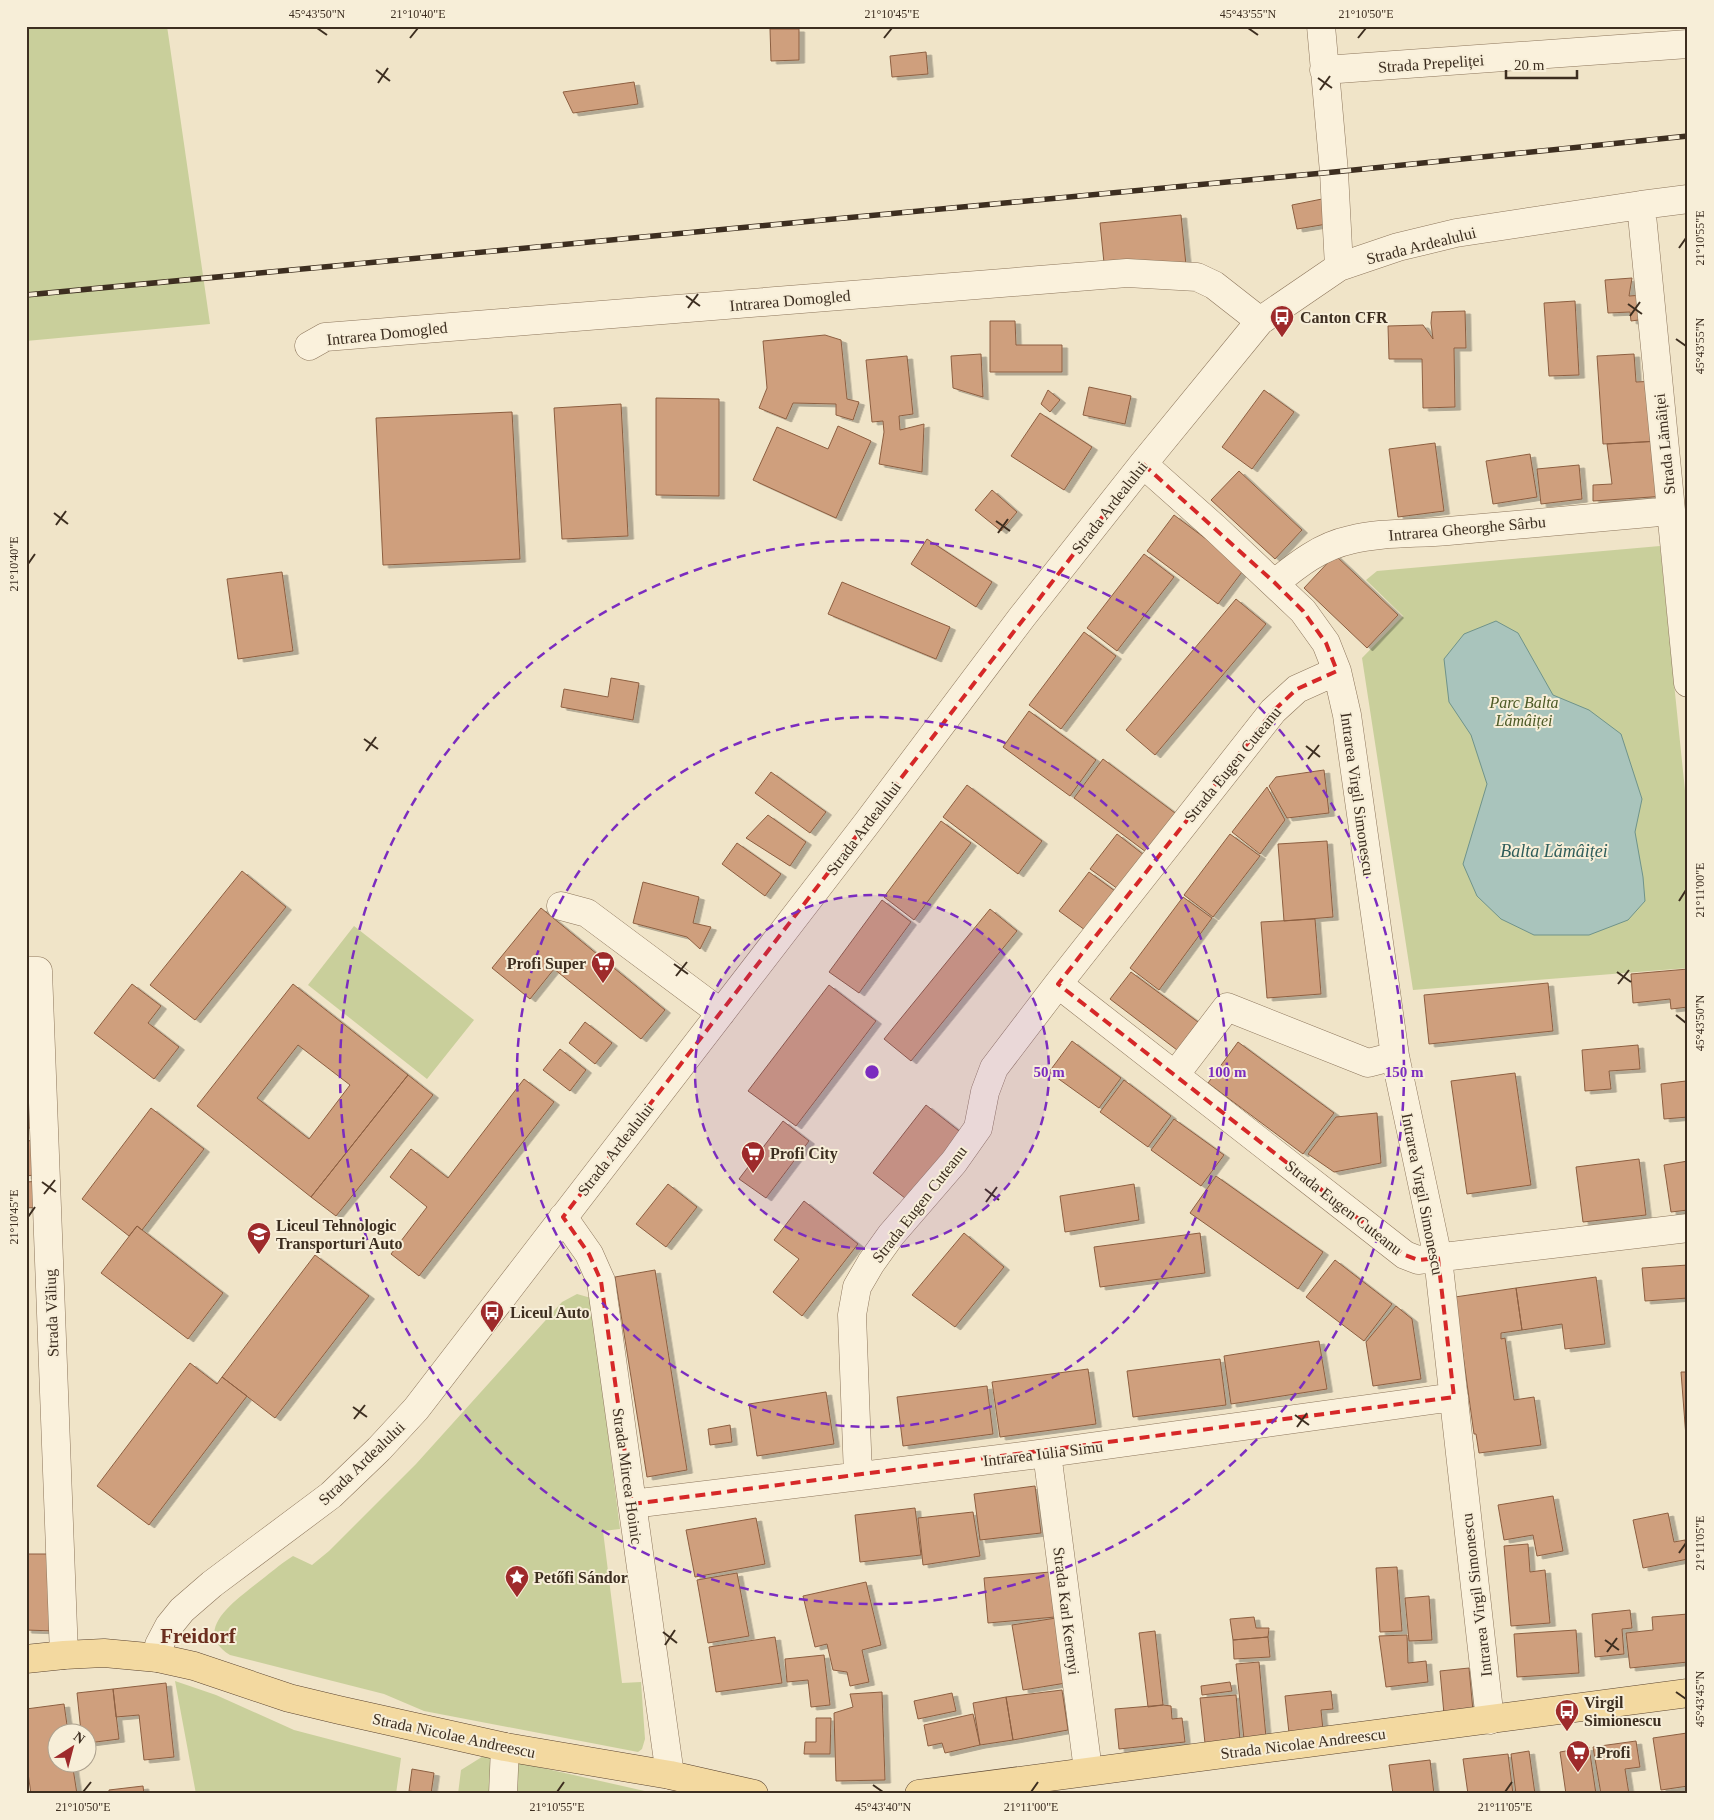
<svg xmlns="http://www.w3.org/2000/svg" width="1714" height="1820" font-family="'Times New Roman',serif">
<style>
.green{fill:#c9cf9b}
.water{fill:#a9c4bc;stroke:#6f938a}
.building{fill:#cf9f7d;stroke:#8d5f41;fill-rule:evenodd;filter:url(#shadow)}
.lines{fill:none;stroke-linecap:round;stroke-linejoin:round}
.minor-casing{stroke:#8d765c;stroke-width:29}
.major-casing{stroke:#5b4430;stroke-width:29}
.minor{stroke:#faf1dc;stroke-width:28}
.major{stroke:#f3d9a0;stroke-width:28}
.rail-casing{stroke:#3d2e20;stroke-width:5.5}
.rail{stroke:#f7eed8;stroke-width:4;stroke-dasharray:11;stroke-linecap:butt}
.marked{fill:none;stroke:#d62828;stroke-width:4;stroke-dasharray:10 6;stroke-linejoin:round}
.ticks{fill:none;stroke:#3d2e20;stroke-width:2}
.ring{fill:none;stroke:#7b2cbf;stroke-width:2.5;stroke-dasharray:9 6}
.labels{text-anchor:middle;stroke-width:4;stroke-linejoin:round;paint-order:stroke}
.street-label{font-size:16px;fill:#3d2e20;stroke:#f7eed8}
.poi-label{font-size:16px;font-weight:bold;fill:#3d2e20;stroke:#f7eed8;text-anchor:start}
.park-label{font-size:16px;font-style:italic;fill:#4d5a26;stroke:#f7eed8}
.water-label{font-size:18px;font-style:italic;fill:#2f5d5a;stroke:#f7eed8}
.district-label{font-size:21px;font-weight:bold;fill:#6b2e1e;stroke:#f7eed8}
.centre{fill:#7b2cbf;stroke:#f7eed8;stroke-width:2.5}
.ring-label{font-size:15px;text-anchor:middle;font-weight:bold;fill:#7b2cbf;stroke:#f7eed8;stroke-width:4;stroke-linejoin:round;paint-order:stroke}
.neatline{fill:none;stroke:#3d2e20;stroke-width:2}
.ticks-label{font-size:12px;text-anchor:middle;fill:#3d2e20}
</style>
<defs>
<filter id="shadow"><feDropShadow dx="5.5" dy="3" stdDeviation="0" flood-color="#0004"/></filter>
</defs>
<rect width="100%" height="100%" fill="#f0e4c8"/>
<path class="green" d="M26,26H167L210,324L26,341Z
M1660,546L1688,820V968L1413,990L1362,658L1403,616L1366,580L1377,571Z
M354,926L474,1020L427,1079L308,985Z
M577,1294L591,1298L620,1529L603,1531L622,1683L641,1682L645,1739L642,1749L638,1752L424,1711L384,1694L230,1655C191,1631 235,1601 256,1584C268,1575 280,1564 293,1556L312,1565L329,1551L416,1464L562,1302Z
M175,1681L216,1695L294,1730L401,1758L396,1794H196Z
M485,1755L658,1794H458L461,1770Z"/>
<path class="water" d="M1496,621L1518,633L1553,695L1589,710L1621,734L1642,799L1635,832L1643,877L1645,901L1628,920L1589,935H1534L1501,919L1477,896L1463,864L1487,784L1471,735L1449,702L1444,659L1464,634Z"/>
<path class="building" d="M770,29H799V60L771,61Z
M926,52L928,74L892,77L890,56Z
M634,82L638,104L573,113L563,92Z
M1322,199L1327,224L1297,229L1292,205Z
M1181,215L1186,265L1105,273L1100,223Z
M1632,278L1629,296L1644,295L1646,319L1631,321L1630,312L1608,313L1605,280Z
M1575,301L1579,375L1549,376L1544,303Z
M1465,311L1466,348H1454L1455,407L1423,408L1422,359H1389L1388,326L1423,325L1433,339L1431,323L1432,312Z
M990,321H1015L1016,345H1062V372H990Z
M825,335L841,340L847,399L859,402L853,420L836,415V404L793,403L786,419L759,408L767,388L763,341Z
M981,354L983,397L953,388L951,356Z
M1634,354L1636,382L1657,381L1660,441L1603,444L1597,356Z
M907,356L913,414L899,416L900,430L924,424L922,472L879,464L884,432L883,421L872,422L866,360Z
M1089,387L1131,396L1125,424L1083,415Z
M1048,390L1060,400L1050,412L1041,404Z
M1264,390L1294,412L1252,469L1222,447Z
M656,398L719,399V496L656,495Z
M621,404L628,536L562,539L554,408Z
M512,412L520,559L383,565L376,418Z
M1040,413L1092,447L1064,490L1011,456Z
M838,426L871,441L836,518L753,480L777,427L828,449Z
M1660,441L1666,496L1593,501V485L1612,484L1607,444Z
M1435,443L1444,511L1398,517L1389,449Z
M1530,454L1537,497L1493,504L1486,461Z
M1579,465L1582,499L1541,504L1537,469Z
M1239,471L1302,530L1275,559L1211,500Z
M992,490L1017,512L1001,531L975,510Z
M1174,515L1245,568L1218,604L1147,551Z
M927,539L992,582L976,607L911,564Z
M1144,554L1174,577L1117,651L1087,628Z
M1335,555L1398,615L1367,648L1304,588Z
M282,572L293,651L238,659L227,579Z
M842,582L950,627L936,659L828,614Z
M1236,599L1266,624L1155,755L1126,730Z
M1084,632L1116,656L1061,729L1029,705Z
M611,678L639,683L633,720L561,707L564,689L608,697Z
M1029,711L1096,760L1070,796L1003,747Z
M1103,759L1175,813L1146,852L1074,798Z
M1324,770L1329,813L1287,818L1269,786L1276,777Z
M771,772L826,812L810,833L755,793Z
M967,785L1042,841L1018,874L943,817Z
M1267,787L1285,820L1260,854L1232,832Z
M768,815L806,842L790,866L746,838Z
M941,821L971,843L914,920L884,897Z
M1117,834L1144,855L1118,889L1090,869Z
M1230,834L1260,856L1213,917L1184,895Z
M1327,841L1333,917L1284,921L1278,844Z
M737,843L781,874L765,896L722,864Z
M242,871L286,907L195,1020L150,985Z
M1089,872L1115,891L1085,930L1059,911Z
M643,882L699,897L693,923L711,927L700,949L687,937L633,923Z
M1183,897L1212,918L1159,990L1130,968Z
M882,900L911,922L859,993L829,972Z
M541,908L665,1010L641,1039L554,969L530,999L492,968Z
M990,909L1017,931L911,1061L884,1039Z
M1315,919L1321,994L1267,998L1261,922Z
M1688,969V1007L1671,1009L1670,999L1633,1003L1631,974Z
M1131,972L1198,1022L1177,1050L1110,999Z
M1548,983L1553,1031L1429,1044L1424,995Z
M132,984L161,1006L148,1023L179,1047L154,1079L94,1033Z
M293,984L408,1075L311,1197L197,1106ZM298,1045L350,1085L309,1139L257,1098Z
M829,985L876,1021L796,1126L748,1091Z
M585,1022L612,1043L595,1064L569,1043Z
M1072,1041L1121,1078L1099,1108L1049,1072Z
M1238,1042L1334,1113L1303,1154L1208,1083Z
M1638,1045L1640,1069L1609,1071L1611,1089L1585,1091L1582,1050Z
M560,1049L586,1070L570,1091L543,1070Z
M1515,1073L1531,1185L1467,1194L1451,1081Z
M408,1075L433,1095L336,1216L311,1197Z
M524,1079L554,1102L419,1276L391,1254L427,1207L390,1177L411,1149L448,1178Z
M1124,1080L1171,1116L1148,1147L1100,1112Z
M1686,1081L1688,1117L1664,1119L1661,1084Z
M26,1095H35L36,1128H26Z
M926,1105L963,1134L910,1202L873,1173Z
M151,1108L204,1149L142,1230L137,1226L129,1236L82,1199Z
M1377,1113L1381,1163L1334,1172L1308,1154L1336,1117Z
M1174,1119L1224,1155L1201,1186L1151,1150Z
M783,1121L809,1141L766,1198L739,1179Z
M38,1140L42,1174L26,1176V1141Z
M1639,1159L1646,1215L1583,1222L1576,1167Z
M1688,1161V1210L1671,1212L1664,1165Z
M1216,1176L1323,1252L1298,1289L1190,1213Z
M42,1181L43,1207L26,1208V1182Z
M668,1184L697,1207L666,1247L636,1224Z
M1134,1184L1139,1220L1065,1232L1060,1196Z
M804,1201L858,1244L802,1316L773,1292L799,1259L774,1240Z
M137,1226L223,1293L188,1339L101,1273Z
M964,1233L1004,1267L955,1327L912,1295Z
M1200,1233L1205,1273L1100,1287L1094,1247Z
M315,1255L369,1296L275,1418L222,1377Z
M1335,1260L1392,1304L1364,1341L1306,1297Z
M1688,1265V1298L1645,1301L1642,1268Z
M655,1270L687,1470L647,1477L615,1277Z
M1596,1277L1605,1344L1565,1349L1562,1324L1522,1330L1516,1288Z
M1516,1288L1522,1330L1501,1333V1339L1505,1338L1514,1400L1534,1397L1541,1445L1479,1453L1476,1434H1474L1455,1297Z
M1396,1306L1412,1319L1421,1379L1373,1386L1366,1342Z
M1319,1341L1327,1389L1231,1404L1224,1356Z
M1220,1359L1226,1405L1133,1417L1127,1371Z
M190,1363L217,1384L222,1377L247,1396L149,1525L97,1486Z
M1088,1369L1096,1424L1000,1437L992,1382Z
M1681,1372H1688V1450H1687Z
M987,1386L993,1434L903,1446L897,1397Z
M826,1392L834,1444L757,1456L749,1404Z
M730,1425L732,1442L710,1445L708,1429Z
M1035,1486L1041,1533L980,1540L974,1494Z
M1553,1496L1563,1551L1537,1556L1533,1535L1504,1540L1498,1505Z
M915,1508L921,1555L860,1562L855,1515Z
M973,1512L980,1556L923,1565L918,1518Z
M1668,1513L1674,1542L1685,1540L1688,1559L1643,1568L1633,1520Z
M756,1518L765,1564L695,1577L686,1530Z
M1528,1544L1530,1572L1545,1570L1550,1623L1511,1626L1504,1546Z
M26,1554H56L55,1631L26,1630Z
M1397,1567L1402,1631L1380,1632L1376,1568Z
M1050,1572L1055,1617L988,1623L984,1578Z
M737,1573L749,1636L708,1643L697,1580Z
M866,1582L881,1645L862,1650L869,1682L850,1686L847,1672L833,1670L827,1644L815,1647L803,1596Z
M1429,1596L1432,1640L1409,1641L1405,1598Z
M1630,1610L1632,1628L1622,1629L1624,1654L1595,1657L1592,1614Z
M1688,1614V1662L1630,1668L1626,1633L1653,1630L1652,1617Z
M1254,1617L1256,1628H1269L1268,1637L1233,1640L1230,1619Z
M1056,1618L1066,1683L1023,1690L1012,1625Z
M1576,1630L1579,1673L1517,1677L1514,1634Z
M1155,1631L1163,1705L1148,1707L1139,1633Z
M1407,1635L1408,1663L1426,1661L1428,1682L1386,1687L1379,1636Z
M775,1637L782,1683L716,1692L709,1647Z
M1268,1637L1270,1657L1234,1659L1233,1640Z
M824,1655L830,1705L811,1707L808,1680L787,1682L785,1659Z
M1259,1662L1266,1737L1244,1739L1236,1664Z
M1469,1668L1473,1711L1444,1714L1440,1671Z
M1230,1682L1232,1691L1202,1695L1201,1686Z
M166,1683L174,1757L144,1760L139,1715L116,1717L113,1689Z
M113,1689L119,1739L88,1743V1732H81L77,1693Z
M1062,1690L1068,1730L1013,1740L1006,1697Z
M1331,1691L1333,1709L1321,1710L1323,1730L1289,1733L1285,1696Z
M882,1692L885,1780L836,1781L834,1713L853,1707L850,1694Z
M952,1693L956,1711L918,1719L914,1701Z
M1236,1695L1240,1740L1205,1743L1200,1698Z
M1006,1697L1013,1740L980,1745L973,1703Z
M64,1704L68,1732H58V1762H72L77,1794H31L26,1759V1709Z
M1163,1705L1171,1706L1172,1719L1182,1718L1185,1742L1119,1749L1115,1709Z
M973,1714L980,1745L945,1753L942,1743L928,1746L924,1725Z
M816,1718H831L830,1754H804L805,1742H816Z
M1687,1733L1688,1786L1661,1790L1653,1738Z
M1636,1741L1640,1767L1625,1769L1629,1794H1601L1593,1747Z
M1589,1747L1596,1794H1566L1560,1752Z
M1529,1751L1535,1794H1516L1511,1754Z
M1508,1754L1513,1794H1468L1463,1759Z
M1430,1760L1434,1794H1393L1389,1765Z
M412,1769L434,1773L431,1794L409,1791Z
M143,1786L144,1794H109V1790Z"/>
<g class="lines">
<g class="minor-casing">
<path id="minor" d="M1321,26L1334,172L1339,267
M1324,70L1688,44
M1641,205L1688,683
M309,346L325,337L1127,273L1197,277L1214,285L1260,321
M1143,464L1215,528L1303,611L1326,643L1337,671L1347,715L1395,1056L1438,1258L1490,1720
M1275,583C1297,565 1321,546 1350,540C1381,532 1415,534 1448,531C1522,525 1597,517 1671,511
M561,906L587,913L721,1013
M26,971H38L64,1655
M1058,984L1405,1255L1418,1260L1688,1228
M1175,1075L1227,1007L1368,1063L1395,1056
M563,1217L589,1254L601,1281L670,1775
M1047,1453L1088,1770
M858,1476L852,1315L857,1287L871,1263L891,1235L954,1162L978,1128L985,1092L994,1068L1058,984L1273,711L1297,689L1337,671
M632,1504L1047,1453L1454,1397
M158,1658L159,1645L169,1626L182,1610L212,1584L331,1495L379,1449L416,1409L867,823L1022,617L1143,464L1260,321L1339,267L1398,247L1456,233L1641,205L1688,199
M503,1794L505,1747"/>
</g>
<g class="major-casing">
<path id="major" d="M26,1659L64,1655L104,1653L158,1658L194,1666L289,1698L339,1710L505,1747L670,1775L754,1794
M919,1794C1175,1758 1432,1729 1688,1693"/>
</g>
<use href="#minor" class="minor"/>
<use href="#major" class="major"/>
<g class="rail-casing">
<path id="rail" d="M26,295L1334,172L1688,136"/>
</g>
<use href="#rail" class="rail"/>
</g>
<path class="marked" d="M1143,464L1275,583L1303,611L1326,643L1337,671L1297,689L1273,711L1058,984L1405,1255L1418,1260L1438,1258L1454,1397L632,1504L601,1281L589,1254L563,1217Z"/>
<path class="ticks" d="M317,28L327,35M1248,28L1258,35M410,38L418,28M884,38L892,28M1358,38L1366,28M376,70L390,81M1318,78L1332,88M378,83L388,68M1320,90L1330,76M1679,248L1686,238M686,296L700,306M1628,304L1642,314M688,308L698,294M1630,316L1640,302M1676,339L1686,346M54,513L68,524M996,521L1010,531M56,525L66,511M998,533L1008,519M28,564L35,554M364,739L378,749M1306,746L1320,757M366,751L376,737M1308,759L1319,745M1679,901L1686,890M674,964L688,974M1617,972L1631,982M676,976L687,962M1618,984L1629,970M1676,1015L1686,1023M42,1182L56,1192M985,1189L999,1200M44,1194L55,1180M986,1202L997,1187M28,1217L35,1207M353,1407L367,1417M1295,1415L1309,1425M354,1419L365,1405M1297,1427L1307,1413M1679,1553L1686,1543M663,1632L677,1643M1605,1640L1619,1650M665,1645L675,1630M1607,1652L1617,1638M1676,1692L1686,1699M873,1785L883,1792M83,1792L91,1782M557,1792L564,1782M1031,1792L1038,1782M1505,1792L1512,1782"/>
<circle cx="872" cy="1072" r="177" fill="#7b2cbf" fill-opacity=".12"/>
<g class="ring">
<circle cx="872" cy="1072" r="177"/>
<circle cx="872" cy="1072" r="355"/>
<circle cx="872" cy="1072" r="532"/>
</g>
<defs>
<g id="bus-pin" transform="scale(1.25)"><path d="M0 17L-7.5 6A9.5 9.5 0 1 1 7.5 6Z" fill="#9e2a2b" stroke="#f7eed8"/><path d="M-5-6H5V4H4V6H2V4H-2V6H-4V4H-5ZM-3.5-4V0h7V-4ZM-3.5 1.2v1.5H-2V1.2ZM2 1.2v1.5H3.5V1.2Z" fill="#fff"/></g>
<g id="supermarket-pin" transform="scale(1.25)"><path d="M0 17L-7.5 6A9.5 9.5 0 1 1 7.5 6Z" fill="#9e2a2b" stroke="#f7eed8"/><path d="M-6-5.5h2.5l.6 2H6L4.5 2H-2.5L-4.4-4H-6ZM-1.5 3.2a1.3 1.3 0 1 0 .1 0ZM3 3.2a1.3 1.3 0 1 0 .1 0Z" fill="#fff"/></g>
<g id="school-pin" transform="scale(1.25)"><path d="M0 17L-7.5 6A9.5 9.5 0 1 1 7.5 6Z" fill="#9e2a2b" stroke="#f7eed8"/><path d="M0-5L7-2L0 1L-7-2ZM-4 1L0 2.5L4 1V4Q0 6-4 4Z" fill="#fff"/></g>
<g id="sight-pin" transform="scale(1.25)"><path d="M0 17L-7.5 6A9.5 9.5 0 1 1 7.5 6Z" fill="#9e2a2b" stroke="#f7eed8"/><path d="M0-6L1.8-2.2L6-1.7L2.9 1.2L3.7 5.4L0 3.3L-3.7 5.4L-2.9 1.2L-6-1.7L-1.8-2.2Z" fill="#fff"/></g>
</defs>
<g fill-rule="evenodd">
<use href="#bus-pin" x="1282" y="317"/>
<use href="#supermarket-pin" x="603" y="963"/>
<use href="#supermarket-pin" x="753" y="1153"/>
<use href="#school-pin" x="259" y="1234"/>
<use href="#bus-pin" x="492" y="1312"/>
<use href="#sight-pin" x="517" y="1577"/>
<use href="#bus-pin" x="1567" y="1711"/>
<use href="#supermarket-pin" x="1578" y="1752"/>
</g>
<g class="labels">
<g class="street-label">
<text transform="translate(1431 63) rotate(-4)" y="6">Strada Prepeliței</text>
<text transform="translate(1421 245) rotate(-14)" y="6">Strada Ardealului</text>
<text transform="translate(790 300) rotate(-5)" y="6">Intrarea Domogled</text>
<text transform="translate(387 333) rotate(-6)" y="6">Intrarea Domogled</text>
<text transform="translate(1664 444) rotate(-96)" y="6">Strada Lămâiței</text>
<text transform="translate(1109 507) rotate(-52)" y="6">Strada Ardealului</text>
<text transform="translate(1467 528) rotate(-5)" y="6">Intrarea Gheorghe Sârbu</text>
<text transform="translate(1232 764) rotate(-51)" y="6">Strada Eugen Cuteanu</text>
<text transform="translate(1358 794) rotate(82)" y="6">Intrarea Virgil Simonescu</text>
<text transform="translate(863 828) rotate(-53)" y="6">Strada Ardealului</text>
<text transform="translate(615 1149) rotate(-52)" y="6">Strada Ardealului</text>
<text transform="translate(1423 1194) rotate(79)" y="6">Intrarea Virgil Simonescu</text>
<text transform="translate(919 1204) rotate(-52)" y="6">Strada Eugen Cuteanu</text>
<text transform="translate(1344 1207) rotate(38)" y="6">Strada Eugen Cuteanu</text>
<text transform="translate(51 1313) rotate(-92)" y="6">Strada Văliug</text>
<text transform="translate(1043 1453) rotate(-7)" y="6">Intrarea Iulia Simu</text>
<text transform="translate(361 1463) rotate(-44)" y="6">Strada Ardealului</text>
<text transform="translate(628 1476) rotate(82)" y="6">Strada Mircea Hoinic</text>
<text transform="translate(1476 1595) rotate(-97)" y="6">Intrarea Virgil Simonescu</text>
<text transform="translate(1067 1611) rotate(83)" y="6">Strada Karl Kerenyi</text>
<text transform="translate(454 1735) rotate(12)" y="6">Strada Nicolae Andreescu</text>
<text transform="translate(1303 1743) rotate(-7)" y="6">Strada Nicolae Andreescu</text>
</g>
<g class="poi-label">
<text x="1300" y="323">Canton CFR</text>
<text x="586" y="969" text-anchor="end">Profi Super</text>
<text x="770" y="1159">Profi City</text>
<text x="276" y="1231">Liceul Tehnologic<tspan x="276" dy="18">Transporturi Auto</tspan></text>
<text x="510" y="1318">Liceul Auto</text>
<text x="534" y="1583">Petőfi Sándor</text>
<text x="1584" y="1708">Virgil<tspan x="1584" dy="18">Simionescu</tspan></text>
<text x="1596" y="1758">Profi</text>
</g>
<g class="park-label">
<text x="1524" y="708">Parc Balta<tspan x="1524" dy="18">Lămâiței</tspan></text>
</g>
<g class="water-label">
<text x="1554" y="857">Balta Lămâiței</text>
</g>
<g class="district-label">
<text x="198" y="1643">Freidorf</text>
</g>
</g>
<circle cx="872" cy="1072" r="8" class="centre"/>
<g class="ring-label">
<text x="1049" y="1077">50 m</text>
<text x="1227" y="1077">100 m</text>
<text x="1404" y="1077">150 m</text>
</g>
<rect width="1714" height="1820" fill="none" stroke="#f7eed8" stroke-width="55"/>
<g transform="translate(72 1748) rotate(36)"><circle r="24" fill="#f7eed8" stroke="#ada18e"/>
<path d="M0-4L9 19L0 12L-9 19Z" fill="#9e2a2b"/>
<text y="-8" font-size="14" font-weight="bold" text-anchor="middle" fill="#3d2e20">N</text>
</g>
<path d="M1506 70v8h71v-8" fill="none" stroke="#3d2e20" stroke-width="2.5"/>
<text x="1514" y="70" font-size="15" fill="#3d2e20" stroke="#f7eed8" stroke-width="4" paint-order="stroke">20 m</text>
<rect x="28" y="28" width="1658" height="1764" class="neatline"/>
<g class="ticks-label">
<text x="317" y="18">45°43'50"N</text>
<text x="418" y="18">21°10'40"E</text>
<text x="892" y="18">21°10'45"E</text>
<text x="1248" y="18">45°43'55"N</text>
<text x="1366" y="18">21°10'50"E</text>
<text transform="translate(1700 238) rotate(-90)" y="4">21°10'55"E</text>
<text transform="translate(1700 346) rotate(-90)" y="4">45°43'55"N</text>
<text transform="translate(14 564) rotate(-90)" y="4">21°10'40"E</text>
<text transform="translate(1700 890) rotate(-90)" y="4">21°11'00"E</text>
<text transform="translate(1700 1023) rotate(-90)" y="4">45°43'50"N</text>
<text transform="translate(14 1217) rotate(-90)" y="4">21°10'45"E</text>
<text transform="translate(1700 1543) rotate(-90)" y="4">21°11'05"E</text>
<text transform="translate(1700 1699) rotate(-90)" y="4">45°43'45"N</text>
<text x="83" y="1811">21°10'50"E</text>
<text x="557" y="1811">21°10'55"E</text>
<text x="883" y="1811">45°43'40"N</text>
<text x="1031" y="1811">21°11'00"E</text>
<text x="1505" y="1811">21°11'05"E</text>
</g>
</svg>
